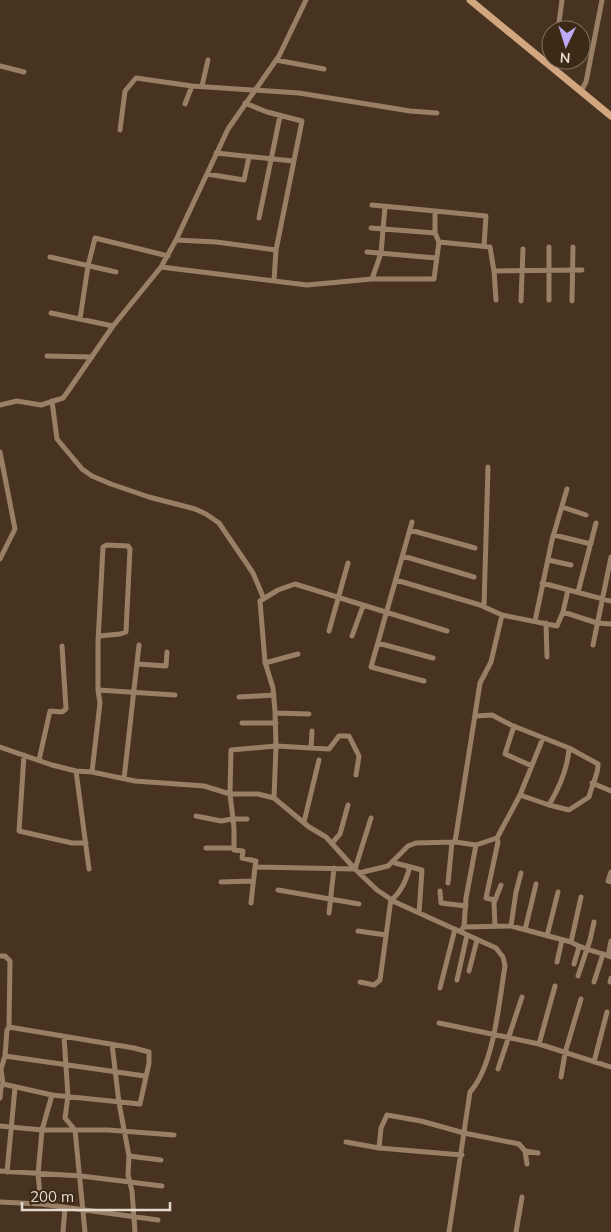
<svg xmlns="http://www.w3.org/2000/svg" width="611" height="1232" font-family="Mulish,sans-serif">
<style>
.lines{fill:none;stroke-linecap:round;stroke-linejoin:round}
.street{stroke:#9a7f67;stroke-width:5}
.secondary{stroke:#d2a780;stroke-width:7}
</style>
<rect width="100%" height="100%" fill="#473320"/>
<g class="lines">
<path class="street" d="M558,30L562,0
M276,60L324,69
M0,66L24,72
M202,86L208,60
M581,91L586,82L602,0
M245,103L267,112L302,121L276,250L274,281
M185,104L192,86
M120,130L125,91L136,78L192,86L299,93L410,111L437,113
M216,153L293,161
M207,174L244,180L249,157
M372,205L435,211
M259,218L280,116
M371,228L435,233
M176,240L216,242L276,250
M439,242L490,247L494,271L496,300
M367,252L436,258
M50,257L116,272
M161,267L307,285L372,279H434L439,242L435,233V211L486,216L484,246
M494,271L582,270
M372,279L381,253L385,207
M549,300V247
M521,301L523,249
M572,301L573,247
M51,313L113,326
M80,319L88,266L95,238L168,256
M47,356L92,357
M52,401L57,439L82,469L92,476L111,484L149,497L195,509L206,514L219,523L253,573L264,599
M0,405L17,401L41,405L63,398L66,394L113,326L161,267L176,240L228,129L279,56L306,0
M0,452L15,529L0,559
M562,507L586,515
M412,522L371,667L424,681
M410,530L475,548
M554,535L591,544
M403,556L474,577
M548,560L571,565
M396,580L480,605L502,615L557,626L563,612L568,590
M542,583L611,601
M578,592L596,523
M484,607L488,467
M563,612L597,623L611,624
M535,621L552,540L567,489
M546,623L547,657
M329,631L348,563
M352,636L363,606
M378,643L433,658
M593,645L611,557
M265,663L298,654
M138,664L166,666L167,652
M98,690L175,695
M239,697L274,695
M275,713L309,714
M476,716L492,715L511,725L569,748L598,764C599,773 591,787 589,797L569,810L549,805L520,795
M242,723H276
M514,726L505,754L532,766
M0,747L52,765L76,771L92,772L135,781L191,785L204,786L230,794H258L274,798L309,827L326,837L355,869L377,890L395,902L496,948L503,957L505,966C499,1002 494,1066 470,1092L449,1232
M311,748L312,731
M24,755L19,831L72,843H86
M39,760L50,711L62,712L66,709L62,646
M76,771L89,869
M92,772L100,703L98,690V642L103,547L107,545L128,546L130,549L126,632L120,634L99,636
M356,775L359,756L349,736H339L329,749L276,746L275,711L273,688L265,662L260,601L278,590L295,584L447,631
M124,779L139,645
M592,783L611,791
M274,798L276,746L231,750L230,794L234,828V850L243,851L242,858L256,861L255,867L355,869L371,818
M549,805C559,788 568,768 569,748
M196,816L221,821L232,819H247
M304,822L319,760
M455,842L480,683L491,662L502,615
M332,843L340,834L348,805
M476,845L497,838
M206,848H234
M394,861L395,863L422,870L419,913
M611,872L608,881L611,882
M359,873L388,866L408,846L416,843L455,842L476,845L466,898L464,927
M221,882L253,881
M448,883L452,842
M278,890L359,904
M440,891L441,903L466,906
M392,900C401,891 405,883 409,870L407,866
M495,900L486,898L498,842L497,838L520,795L543,738
M251,903L255,867
M329,913L334,868
M495,926L494,903L501,885
M511,926L516,892L521,873
M462,929L464,927L511,926L571,942C581,949 599,952 611,957
M525,930L536,884
M358,931L386,935
M547,936L558,892
M571,942L581,897
M0,956H5L10,961L9,1027L7,1030L5,1056L1,1069L3,1084L1,1088L0,1098
M608,956L611,941
M557,962L562,940
M574,964L579,947
M469,971L477,940
M578,976L590,940L594,922
M457,980L467,935
M360,982L374,985L380,980L391,899
M594,982L603,954
M610,982L611,978
M440,988L455,929
M439,1023L539,1044L611,1067
M64,1037L68,1096L65,1118L75,1130L85,1232
M112,1044L119,1103L129,1156L128,1175L132,1191L135,1232
M539,1044L555,986
M5,1056L145,1076
M594,1062L607,1012
M498,1069L522,997
M561,1077L565,1053L581,999
M3,1084L52,1095L140,1104L149,1063V1052L134,1048L9,1027
M0,1126L42,1130H108L174,1135
M346,1142L379,1148L462,1155
M379,1148L381,1128L387,1115L421,1121L464,1133L519,1144L525,1151L527,1164
M525,1151L538,1153
M129,1156L161,1160
M0,1171L81,1176L162,1186
M7,1172L15,1088
M0,1202L41,1204L158,1220
M41,1204L38,1174L42,1130L52,1095
M63,1232L65,1208
M516,1232L522,1197"/>
<path class="secondary" d="M470,0L611,116"/>
</g>
<g transform="translate(566 45) rotate(184)"><circle r="24" fill="#3c2916" stroke="#807060"/>
<path d="M0-4L9 19L0 12L-9 19Z" fill="#bda9f5"/>
<text y="-8" font-size="14" font-weight="bold" text-anchor="middle" fill="#e6dacf">N</text>
</g>
<path d="M22 1202v8h148v-8" fill="none" stroke="#e6dacf" stroke-width="2.5"/>
<text x="30" y="1202" font-size="15" fill="#e6dacf" stroke="#3c2916" stroke-width="4" paint-order="stroke">200 m</text>
</svg>
